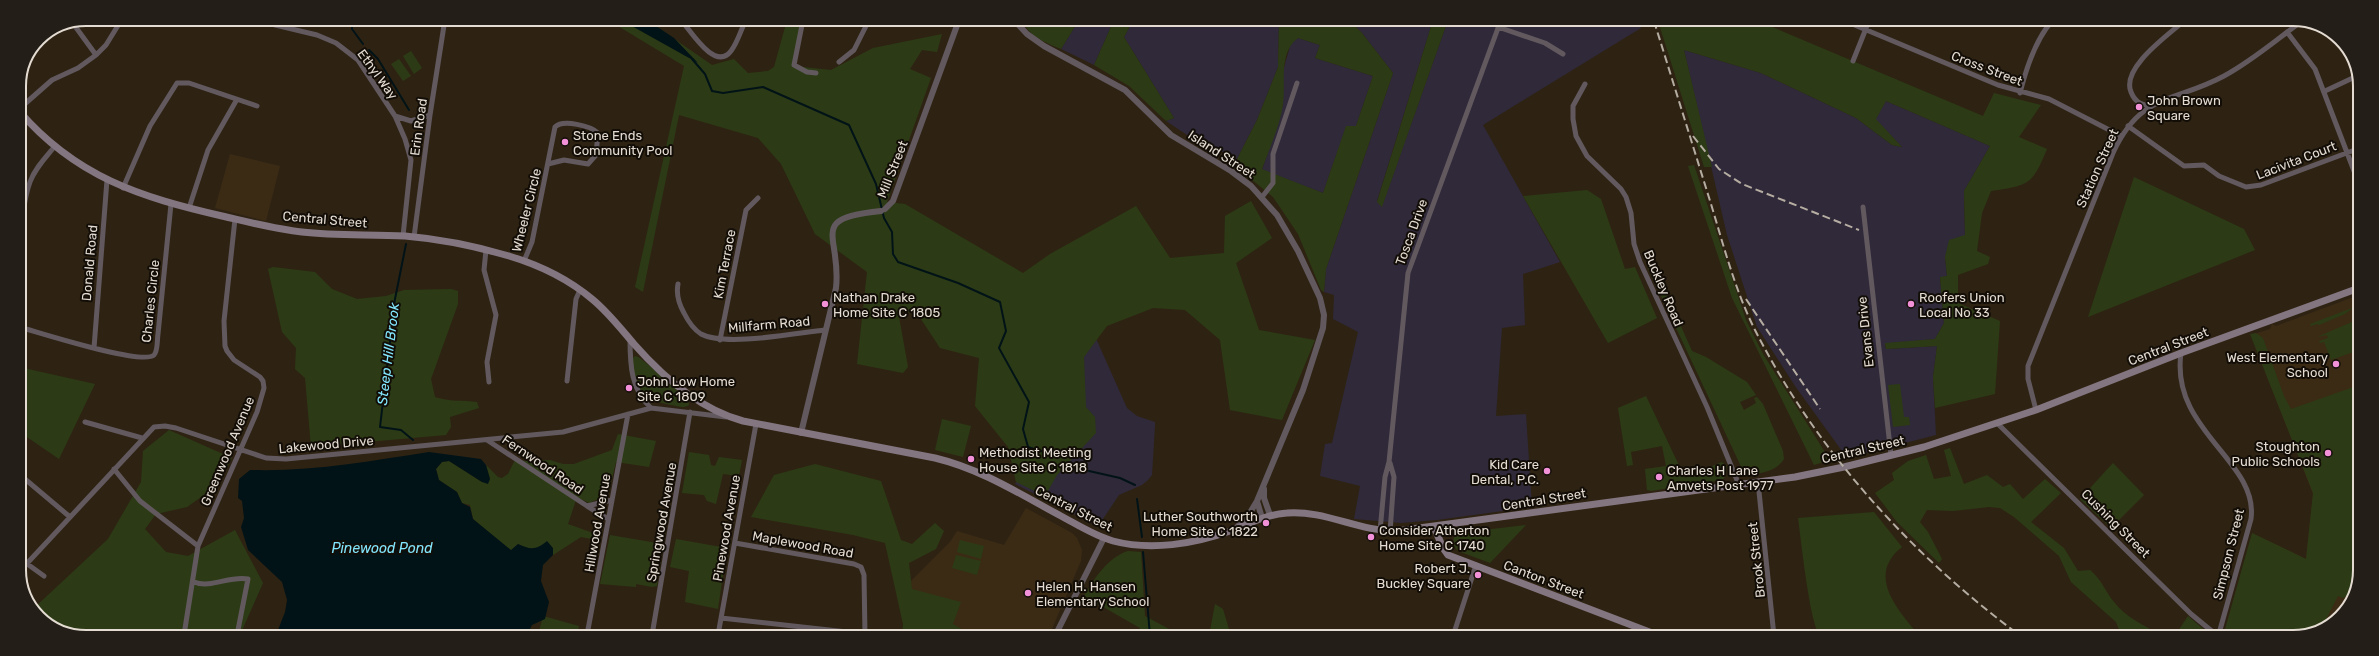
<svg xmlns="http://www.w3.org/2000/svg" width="2379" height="656" font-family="Rubik,sans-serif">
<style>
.built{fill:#3b2b15}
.industrial{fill:#2f2939}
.green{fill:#2c3b15;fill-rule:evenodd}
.water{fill:#021317}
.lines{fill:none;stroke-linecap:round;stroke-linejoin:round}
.stream{stroke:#021317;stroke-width:2}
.minor{stroke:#62595f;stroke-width:5}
.tertiary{stroke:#62595f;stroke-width:6}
.secondary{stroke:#847680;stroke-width:7}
.rail{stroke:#b6ada2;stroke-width:2;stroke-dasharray:8 4;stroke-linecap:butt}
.poi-dot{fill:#f291d7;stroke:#120d07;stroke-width:1.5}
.labels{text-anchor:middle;stroke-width:4;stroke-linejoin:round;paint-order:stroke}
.street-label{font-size:13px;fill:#e4dcd2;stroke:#120d07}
.poi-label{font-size:13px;fill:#e4dcd2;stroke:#120d07;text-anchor:start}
.water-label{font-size:14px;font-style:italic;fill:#82e6fd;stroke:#120d07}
.rim{fill:none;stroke:#e4dcd2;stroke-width:2}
</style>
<rect width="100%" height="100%" fill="#2e2313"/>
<path class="built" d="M230,154L280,166L266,221L215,208Z
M2359,295L2358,587L2334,623L2293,637L2252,533L2306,559L2313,494L2251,335L2270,329L2272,324L2276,326Z
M1026,508L1072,533L1077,538L1082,550L1081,561L1049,636H912L911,581L950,542L957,531L1004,545Z"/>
<path class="industrial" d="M1079,20H1114L1094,65L1061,49Z
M1133,20H1279L1278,67L1257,120L1237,159L1190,137L1166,121L1174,118L1124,37Z
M1349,20H1433L1377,201L1382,206L1448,20L1638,21L1641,28L1483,125L1560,262L1523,274L1525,325L1502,328L1496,416L1526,414L1532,507L1437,520L1401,523L1354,519L1360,486L1320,476L1325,444L1332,443L1358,332L1333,319L1334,295L1324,292L1326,269L1393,73L1362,33Z
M1298,38L1320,45L1315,58L1373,76L1356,126L1346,127L1323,193L1262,170L1283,105L1282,74L1291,43Z
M1684,50L1761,73L1856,118L1892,145L1902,147L1875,119L1886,101L1990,146L1964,191L1965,236L1945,257L1947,276L1940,278L1944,323L1935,339L1885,344L1886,349L1937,346L1933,377L1936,435L1847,458L1795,386L1757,327L1727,235Z
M1090,325L1127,408L1137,416L1155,422V426L1152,475L1148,480L1142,485L1119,495L1103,519L1095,525L1015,484Z"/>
<path class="green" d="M608,20H647L712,65L734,59L748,73L768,71L774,67L787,20H804L794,66L831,70L873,48L942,34L937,52L922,50L910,69L931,78L887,202L905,204L1023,273L1050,254L1136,206L1170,258L1224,253L1225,216L1251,201L1272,238L1236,263L1259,330L1315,340L1282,420L1230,410L1220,340L1185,310L1153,308L1107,326L1084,357L1086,407L1095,417L1096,433L1057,475L1045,496L1016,482L1008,447L975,406L979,358L940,348L917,313L898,311L908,367L903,373L857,364L867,272L815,234L781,164L758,138L679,115L643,292L635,287L684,66Z
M1023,20H1079L1061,49C1047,43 1027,36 1023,20Z
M1114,20H1133L1124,37L1174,118L1166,121L1129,86L1094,65Z
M1279,20H1349L1362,33L1393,73L1326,269L1324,292L1321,290L1298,234L1273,197L1234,165L1257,120L1278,67ZM1298,38L1320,45L1315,58L1373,76L1356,126H1346L1323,193L1262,169C1269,149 1280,126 1283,104C1286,83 1278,53 1298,38Z
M1433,20H1448L1382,207L1377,202Z
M1658,21H1758L1983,116L1994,93L2041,105L2019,137L2047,149C2032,185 2030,185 1991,191L1982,213L1977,251L1990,257L1988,264L1958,275V303L2000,321L1995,394L1935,408L1933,377L1937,346L1886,349L1885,343L1935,339L1944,323L1940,277L1947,276L1945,257L1949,240L1965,235L1964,191L1990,146L1886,101L1876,119L1902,147L1892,145L1856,118L1761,73L1684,50L1712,167H1704Z
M411,51L422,68L414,74L403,56Z
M399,59L411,76L403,81L391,64Z
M1694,165L1746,320L1763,354L1830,460L1814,465L1732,298L1688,166Z
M2134,177L2244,229L2255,250L2088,317Z
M1587,190L1601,199L1625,269L1635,267L1657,318L1608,343L1523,196Z
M273,267L315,272L332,289L357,299L386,296L404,290L451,289L458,291V304L431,379L435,397C449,402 462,400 477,402L479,408L450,417L451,427L446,435L311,447L305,378L295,369L296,348L282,332L268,269Z
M1648,268H1655L1692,351L1706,357L1747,382L1756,395L1740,402L1744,410L1756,403L1754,398L1757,397L1763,404L1783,451L1784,459C1775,473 1760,473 1745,475Z
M2359,297V303L2345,314L2319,325L2317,324L2311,326L2310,324L2352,308Z
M2354,321L2359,332V350L2331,360L2324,342L2320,343L2319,341L2328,338L2327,335L2317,337Z
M2256,333L2263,338L2284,396L2291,409L2359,385L2358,586L2355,583L2347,596L2343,598L2338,596L2322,627L2293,637H2227L2224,633L2252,533L2306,559L2313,493L2250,334Z
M635,356C642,356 678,393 688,399L689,405C684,409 677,406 671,405C639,399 637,390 632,359Z
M19,367L95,384L59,459L24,435L19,441Z
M1900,384L1904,417H1909L1910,425L1893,427L1888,385Z
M1646,396L1685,478L1694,474L1695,477L1702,474L1700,471L1722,462L1727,466L1725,477L1722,480L1651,491L1647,490L1645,469L1666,466L1662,446L1631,452L1633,465L1627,466L1618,408Z
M942,419L971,426L963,457L935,450Z
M169,430L232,458L218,485L187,507L156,514L145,529L166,552L188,556L235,530L263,583L240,635H69L36,614L33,609L108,539L141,482L143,451Z
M618,434L656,441L649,467L616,462L608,495L589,503L577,497L568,524L593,533L592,539L581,537L553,555V548L530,550L518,544L511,551L473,519L470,505L462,503L457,492L439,480L436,469L442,462L449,461L482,482L490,479L486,465L498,477L502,478L508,474L516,458L524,461L550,460L563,464H574L612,450Z
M1950,448L1964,484L1987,475L2003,487L2010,484L2023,499L2045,479L2061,493L2031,522L2064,548L2078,571L2090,570C2102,580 2105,591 2114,602C2127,619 2146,625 2162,637H2122L2116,622L2071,582L2059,556L2014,517L2000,508L1989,507L1953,511L1927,510L1920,522L1928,532L1942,559L1939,563L1897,522L1875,493L1894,480L1892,473L1908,461L1926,455L1934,479L1951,476L1944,450Z
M689,452L709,455L711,465L715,466L719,457L742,460L739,476L723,474L716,504L707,501L704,495L682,493Z
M2113,463L2144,495L2111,528L2080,499Z
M815,464L881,481L901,540L912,544L935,523L944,531L936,549L909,563L912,589L961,602L953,624L965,631L967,636H902L903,624L885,543L853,535L751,517L774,475Z
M1874,512L1902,547C1865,576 1899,611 1920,637H1821C1810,628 1801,538 1798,518Z
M1526,525L1490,563L1458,551L1453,545L1454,535L1458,533Z
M610,535L663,544L657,586L652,587L636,584V587L600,584Z
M676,539L727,548L718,609L685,602L689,571L670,567Z
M960,540L984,546L981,559L957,552Z
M1128,551L1141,552L1145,616L1182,636H1136L1140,628L1084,596C1094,579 1108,557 1128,551Z
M956,555L981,561L977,575L952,568Z
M1215,604L1223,609L1231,636H1209Z
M543,616L579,626L577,635H538Z
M2188,616L2209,634L2210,637H2174Z"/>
<path class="water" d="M621,20H647L674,38L698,63Z
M429,452L481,459L486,465L490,479L488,484L482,482L449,461L442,462L436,469L439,480L457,492L462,503L470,507L473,519L511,550L518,544C531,550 536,550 547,541L553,548V555L543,565L541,581L549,602L545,619L532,625L527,635H276L285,612L287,600L282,582L248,550L241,527L244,518L242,501L238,498L239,479L250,470C310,472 370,461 429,452Z"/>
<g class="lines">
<path class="stream" d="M352,19V29L363,44
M369,50L378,59L409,110
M692,59L705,74L712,91L723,93L763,87L849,125L876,184L884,218L892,232L893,254L898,262L958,283L1000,302L1006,331L999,348L1029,402L1023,429L1028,447L1040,451L1072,454
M406,244L395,299L380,427L401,430L413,440
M1089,471L1120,478L1135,485
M1137,499L1142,537
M1143,552L1150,636"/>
<path class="minor" d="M250,19L317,35L336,43L358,60L395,116L411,121L430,115
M681,20C691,31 715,72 731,51C738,42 741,29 746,20
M803,20L794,65L807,72L816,73
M1845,21L1998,85L2049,99L2121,136
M72,22L96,55
M1498,27L1545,43L1563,54
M2287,32L2315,69L2359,184
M1853,61L1869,21
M839,62L854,50L869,20
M1585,84L1573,106V119L1576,136L1587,156L1621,189L1626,197L1631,213L1634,244L1640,262L1707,407L1739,485
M2325,91L2357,76
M2020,93C2026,69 2035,40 2052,21
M2150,106C2140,104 2135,102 2131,92C2121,68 2167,36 2184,21
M19,109L52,80L78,68L96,55L106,45L122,19
M395,116L405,139L411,160L403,236
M2128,126L2184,166L2204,165L2219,176L2246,187L2261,185L2360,148
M123,188L150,126L177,83H189L257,106
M1262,197L1273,183V154L1297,83
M1863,207L1891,455
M189,208L208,150L236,101
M414,237L430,115L445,19
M486,250L484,270L496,315L487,362L489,382
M524,261L532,242L555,127C563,119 591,126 598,133L596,155L588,164L564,160L548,164
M19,269C23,240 20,210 30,182C35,168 46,157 55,146
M678,284C676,294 679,304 684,313C688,321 693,329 701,334C725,347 796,333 825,330
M19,327C38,332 142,366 154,355C158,351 157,340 158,334L171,204
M630,339C630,365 631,390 651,408
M720,340L746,210L758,198
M94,348L107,180
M2181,353C2170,431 2259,461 2251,519L2218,637
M567,381L576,299L580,290
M2036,410L2028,379V366L2113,153C2141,92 2174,103 2224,76C2252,61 2276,40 2302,21
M85,422L142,438
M1998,424L2191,614L2219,637
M487,440L587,506L612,500
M1390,463L1394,477L1390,532
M114,469L140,501L198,546
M19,474L70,517
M1758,482L1774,636
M587,506L608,519
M1380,531L1385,477L1389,462L1408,273L1501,20
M735,543L854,564L861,567L864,575L865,636
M19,558L44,576
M19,572L154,427L165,426L176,428L266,458L286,459L563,432L651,408L726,417
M194,582C211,589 230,575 248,579L237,635
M721,618L865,634
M184,635L198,546L257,412L264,388L263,381L260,377L234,360L227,351L225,346L224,321L235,219
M587,635L628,414
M652,635L690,412
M718,635L756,424
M1453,636L1476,565"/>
<path class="tertiary" d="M1014,20L1027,34L1044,46L1125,90L1171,135L1231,171L1251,186L1277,215L1298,251L1320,298L1324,315L1323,328L1303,390L1257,501L1248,516L1236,528
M885,209L893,201L959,20
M801,433L836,288C842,236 806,218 881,211
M1264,489V498L1270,515
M1257,501L1262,518
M1055,636L1104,538"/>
<path class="secondary" d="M19,111C76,177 140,197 222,216C248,222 275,229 302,232C336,236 371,234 405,236C440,239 475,246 509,256C539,265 568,279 592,299C608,312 621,329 634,344C663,377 699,409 743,421L935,458C981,469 1020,494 1061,516C1078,525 1095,536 1113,541C1151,551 1194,544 1230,531C1249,524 1267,514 1287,513C1325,510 1360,532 1397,531L1795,477L1844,467L1924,447L2036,410L2181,353L2359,288
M1434,527L1443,548L1448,555L1660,636"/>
<path class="rail" d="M1654,21C1673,82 1692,143 1711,204C1724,247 1735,290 1755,330C1817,452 1912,556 2022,637
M1693,136L1719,169L1742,184L1859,230
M1746,299L1820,409"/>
</g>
<g class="poi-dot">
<circle cx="2139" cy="107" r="4"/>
<circle cx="565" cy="142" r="4"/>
<circle cx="825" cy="304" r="4"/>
<circle cx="1911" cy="304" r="4"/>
<circle cx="2336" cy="364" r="4"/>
<circle cx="629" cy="388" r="4"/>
<circle cx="2328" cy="453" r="4"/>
<circle cx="971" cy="459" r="4"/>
<circle cx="1547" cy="471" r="4"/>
<circle cx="1659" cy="477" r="4"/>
<circle cx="1266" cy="523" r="4"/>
<circle cx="1371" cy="537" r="4"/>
<circle cx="1478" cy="575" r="4"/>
<circle cx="1028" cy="593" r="4"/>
</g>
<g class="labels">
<g class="street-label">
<text transform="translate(1987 68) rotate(21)" y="5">Cross Street</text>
<text transform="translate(378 74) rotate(54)" y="5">Ethyl Way</text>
<text transform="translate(418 127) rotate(-82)" y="5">Erin Road</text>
<text transform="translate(1222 154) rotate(33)" y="5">Island Street</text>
<text transform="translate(2296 160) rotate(-21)" y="5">Lacivita Court</text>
<text transform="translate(2097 168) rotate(-66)" y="5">Station Street</text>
<text transform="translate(892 169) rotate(-68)" y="5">Mill Street</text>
<text transform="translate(526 210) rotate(-76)" y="5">Wheeler Circle</text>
<text transform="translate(325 219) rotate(5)" y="5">Central Street</text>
<text transform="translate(1411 232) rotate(-70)" y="5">Tosca Drive</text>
<text transform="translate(89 263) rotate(-85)" y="5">Donald Road</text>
<text transform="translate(724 264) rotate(-79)" y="5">Kim Terrace</text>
<text transform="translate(1664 288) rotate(67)" y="5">Buckley Road</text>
<text transform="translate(150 301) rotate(-84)" y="5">Charles Circle</text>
<text transform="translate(769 324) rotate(-5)" y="5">Millfarm Road</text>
<text transform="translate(1865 332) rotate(-96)" y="5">Evans Drive</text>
<text transform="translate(2168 346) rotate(-21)" y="5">Central Street</text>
<text transform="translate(326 444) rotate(-5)" y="5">Lakewood Drive</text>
<text transform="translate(1863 449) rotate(-13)" y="5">Central Street</text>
<text transform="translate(227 451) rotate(-67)" y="5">Greenwood Avenue</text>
<text transform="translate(543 464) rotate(34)" y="5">Fernwood Road</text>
<text transform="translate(1544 499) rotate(-9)" y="5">Central Street</text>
<text transform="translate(1074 508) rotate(27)" y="5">Central Street</text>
<text transform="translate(661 522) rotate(-80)" y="5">Springwood Avenue</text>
<text transform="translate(597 523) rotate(-80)" y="5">Hillwood Avenue</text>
<text transform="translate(2116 523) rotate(45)" y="5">Cushing Street</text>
<text transform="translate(726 528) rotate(-80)" y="5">Pinewood Avenue</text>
<text transform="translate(803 544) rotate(10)" y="5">Maplewood Road</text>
<text transform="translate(2228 554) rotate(-76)" y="5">Simpson Street</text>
<text transform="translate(1756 560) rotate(-96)" y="5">Brook Street</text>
<text transform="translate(1544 579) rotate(21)" y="5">Canton Street</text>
</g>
<g class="poi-label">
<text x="2147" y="105">John Brown<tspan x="2147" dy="15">Square</tspan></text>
<text x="573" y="140">Stone Ends<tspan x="573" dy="15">Community Pool</tspan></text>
<text x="833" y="302">Nathan Drake<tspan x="833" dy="15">Home Site C 1805</tspan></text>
<text x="1919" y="302">Roofers Union<tspan x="1919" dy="15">Local No 33</tspan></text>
<text x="2328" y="362" text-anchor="end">West Elementary<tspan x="2328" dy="15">School</tspan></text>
<text x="637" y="386">John Low Home<tspan x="637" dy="15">Site C 1809</tspan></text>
<text x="2320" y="451" text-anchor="end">Stoughton<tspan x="2320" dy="15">Public Schools</tspan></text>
<text x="979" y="457">Methodist Meeting<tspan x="979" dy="15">House Site C 1818</tspan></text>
<text x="1539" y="469" text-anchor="end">Kid Care<tspan x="1539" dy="15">Dental, P.C.</tspan></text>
<text x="1667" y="475">Charles H Lane<tspan x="1667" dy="15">Amvets Post 1977</tspan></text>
<text x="1258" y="521" text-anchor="end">Luther Southworth<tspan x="1258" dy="15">Home Site C 1822</tspan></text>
<text x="1379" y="535">Consider Atherton<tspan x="1379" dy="15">Home Site C 1740</tspan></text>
<text x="1470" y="573" text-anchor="end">Robert J.<tspan x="1470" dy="15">Buckley Square</tspan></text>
<text x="1036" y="591">Helen H. Hansen<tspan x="1036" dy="15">Elementary School</tspan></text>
</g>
<g class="water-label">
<text transform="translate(388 354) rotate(-83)" y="5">Steep Hill Brook</text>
<text x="382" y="553">Pinewood Pond</text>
</g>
</g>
<path d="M0 0H2379V656H0ZM86 26H2293A60 60 0 0 1 2353 86V570A60 60 0 0 1 2293 630H86A60 60 0 0 1 26 570V86A60 60 0 0 1 86 26Z" fill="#231e17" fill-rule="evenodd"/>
<path class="rim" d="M86 26H2293A60 60 0 0 1 2353 86V570A60 60 0 0 1 2293 630H86A60 60 0 0 1 26 570V86A60 60 0 0 1 86 26Z"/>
</svg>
